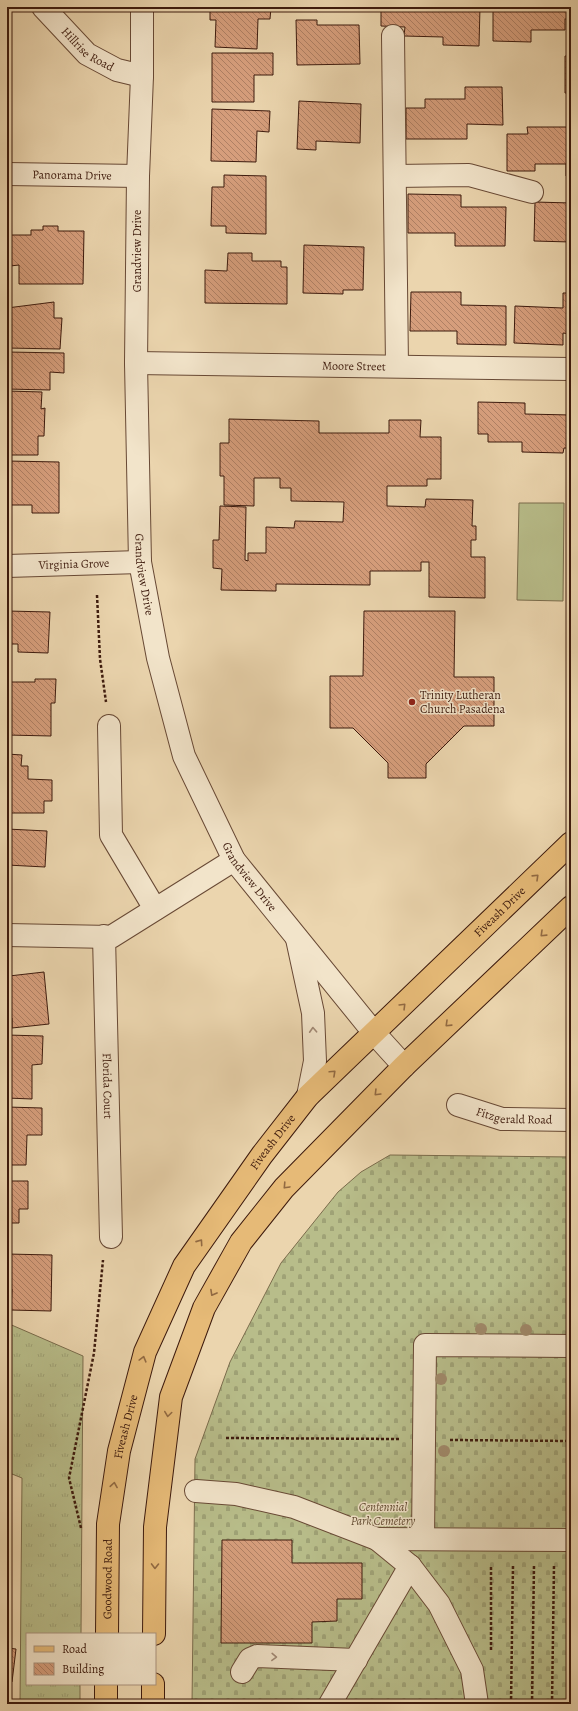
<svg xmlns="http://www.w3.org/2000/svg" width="578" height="1711" font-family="Alegreya,serif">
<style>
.grass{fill:url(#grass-tufts);stroke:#7a6c4c}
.cemetery{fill:url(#cemetery-stones);stroke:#7a6c4c}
.garden{fill:#b8bd8a;stroke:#7a6c4c}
.building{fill:url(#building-back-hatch);stroke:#3d1a0d}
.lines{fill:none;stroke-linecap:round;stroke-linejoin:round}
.minor-casing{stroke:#684935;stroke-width:24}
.major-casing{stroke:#3d1a0d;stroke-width:24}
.path{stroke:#3d1a0d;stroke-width:2.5;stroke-dasharray:3 2;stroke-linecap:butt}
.minor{stroke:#f2e4ca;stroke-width:22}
.major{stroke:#e6ba77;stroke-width:22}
.tree{fill:#a0896a}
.oneway{stroke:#926a42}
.oneway2{stroke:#a18975}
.poi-dot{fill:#8f2418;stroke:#f2e4ca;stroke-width:1.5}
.labels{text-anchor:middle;stroke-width:3;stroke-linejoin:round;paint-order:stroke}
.street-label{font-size:12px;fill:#3d1a0d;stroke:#f2e4ca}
.poi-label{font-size:12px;fill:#3d1a0d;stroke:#f2e4ca;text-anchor:start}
.park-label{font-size:12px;font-style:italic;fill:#624b32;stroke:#f2e4ca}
</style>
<defs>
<pattern id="grass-tufts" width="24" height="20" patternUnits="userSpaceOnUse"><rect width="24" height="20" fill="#b8bd8a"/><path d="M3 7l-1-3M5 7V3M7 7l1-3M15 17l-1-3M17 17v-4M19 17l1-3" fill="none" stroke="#9fa276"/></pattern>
<pattern id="cemetery-stones" width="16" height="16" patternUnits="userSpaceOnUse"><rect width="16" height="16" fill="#b8bd8a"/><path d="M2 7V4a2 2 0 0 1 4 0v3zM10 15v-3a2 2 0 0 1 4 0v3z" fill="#9fa276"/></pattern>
<pattern id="building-back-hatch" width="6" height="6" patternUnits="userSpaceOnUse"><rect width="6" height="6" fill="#d69e7c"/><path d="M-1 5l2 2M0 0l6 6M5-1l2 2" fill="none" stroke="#af8064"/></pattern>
</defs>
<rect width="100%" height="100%" fill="#ebd5ae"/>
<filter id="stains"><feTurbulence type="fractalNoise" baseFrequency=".005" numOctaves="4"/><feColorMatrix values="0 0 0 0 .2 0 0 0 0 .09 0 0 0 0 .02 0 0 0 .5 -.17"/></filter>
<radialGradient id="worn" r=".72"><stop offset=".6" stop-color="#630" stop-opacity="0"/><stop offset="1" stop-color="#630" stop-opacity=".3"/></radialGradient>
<path class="grass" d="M7,1323L83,1356L81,1634H27V1684H80V1704H20L22,1478L7,1472Z"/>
<path class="cemetery" d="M390,1155L571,1157V1704H192L195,1459L230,1362L281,1263L338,1192L361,1172Z"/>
<path class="garden" d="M519,503H564L563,601L517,600Z"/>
<path class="building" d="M210,7H271L270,19H258L257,49L215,47L216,20H210Z
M381,7H480L479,46L443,45V37L404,36L405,27L381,26Z
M493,7H571V19H565V30H531V42L493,41Z
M296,20H317V25H359L360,64L297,65Z
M212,53H273V75H254V102H212Z
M565,56H571V93H565Z
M465,87H502L503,125L467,124V139H406V108H425V99H465Z
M299,101L361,104L360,143L316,141V150L297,149Z
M212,109L270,111L269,132L257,131L256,162L211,161Z
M527,127H568L569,138H571V176H566V164H535V171H507V134H528Z
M224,175L266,176V234L226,233V226H211L212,187H224Z
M408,194L461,195V207H506L505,246H455V233H408Z
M535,202L571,203V242L534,241Z
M43,226H58V231H84L83,284H19V265L10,266V235H31V230H43Z
M304,245L364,247L363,290H343V294L303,293Z
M228,253H252V261H281V267H287V304L205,303V270L227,271Z
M411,292H461V305L506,306V345L457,344V331H410Z
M563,293H571V334L563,333V345L514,343L515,306L563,308Z
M54,302V318H62L60,349L7,348V308Z
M7,352L64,353V373L50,372V390L7,389Z
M7,391L42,392L41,409L45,408L44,436H38V455H7Z
M478,402L525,403V414L571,415V448H564L563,453L522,452V442H488V434H478Z
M229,419L319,421V433H389V420H421L420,437H441V479H427V486H387V506L425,507L426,499L473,500L472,526H476V540H471V557H485V598L429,597V562H421V571H370V585L276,584V591L221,590L222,569L213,568V540H219L220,506L246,507L245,560L248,561V553H266V527L294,528L295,521L343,522L344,502L291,501V488H280V478H254V506L224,505V476H220V443H229Z
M7,461L59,462V513H32V505H7Z
M7,611L50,612L48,653L18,652V644H7Z
M364,611H455L454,677H494V726H464L426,764V778H388V763L353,728H330V676H363Z
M35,679H56L55,703H51V736L7,735V682H35Z
M7,754L22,755L21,766H28V779L52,780V801H44V813H7Z
M7,829L47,831L45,867L7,865Z
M7,966L9,976L44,972L49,1024L12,1028V1018L7,1019Z
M7,1035L43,1036L42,1064L32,1065V1099L7,1098Z
M7,1107L42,1108V1135H27L26,1165H7Z
M7,1181H28V1209H19V1223H9V1233H7Z
M7,1254L52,1255L51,1311L11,1310L12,1289H7Z
M222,1540H292V1563H362V1599H337V1621L312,1622V1643H221Z
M7,1648L16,1649L12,1682L7,1681Z"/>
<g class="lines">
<g class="minor-casing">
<g id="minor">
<path id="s1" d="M43,7L87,54L117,70L142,76"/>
<path id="s2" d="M142,7V76L138,176L136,363L140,562L158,658L184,756L234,860L375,1034L404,1066"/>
<path d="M393,36L397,366"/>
<path id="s3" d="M7,174L138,176"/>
<path d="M395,176L469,175L532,192"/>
<path id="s4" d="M136,363L571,369"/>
<path id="s5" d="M7,566L140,562"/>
<path d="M109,726L111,835L155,909"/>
<path d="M7,935L111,937L234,860"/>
<path id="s6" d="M104,936L111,1237"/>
<path d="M297,939L313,1013L315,1061L308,1096"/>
<path id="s7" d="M458,1105L502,1119L571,1120"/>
<path d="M196,1491L236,1494L294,1507L377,1539L410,1566L439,1604L472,1670L477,1704"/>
<path d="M377,1539L571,1540"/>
<path d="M423,1539L425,1345L571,1346"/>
<path d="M242,1672L250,1659L257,1656L356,1660"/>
<path d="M330,1704L410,1566"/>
</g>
</g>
<g class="major-casing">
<g id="major">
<path id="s8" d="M107,1634L108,1524L119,1451L145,1352L184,1266L262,1155L308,1096L571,843"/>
<path d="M154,1634L155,1527L171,1397L204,1308L241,1242L284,1188L404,1066L571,907"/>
<path d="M106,1704V1684"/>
<path d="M153,1704V1684"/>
</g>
</g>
<path class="path" d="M97,595L100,659L106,702
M226,1438L399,1439
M450,1440L571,1441
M81,1528L69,1478L94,1353L103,1260
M491,1650V1565
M511,1704L513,1565
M532,1704L534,1565
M552,1704L554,1565"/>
<use href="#minor" class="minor"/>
<use href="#major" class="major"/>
</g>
<g class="tree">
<circle cx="481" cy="1329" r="6"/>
<circle cx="526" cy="1330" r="6"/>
<circle cx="441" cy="1379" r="6"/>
<circle cx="444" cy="1451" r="6"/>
</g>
<defs><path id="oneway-chevron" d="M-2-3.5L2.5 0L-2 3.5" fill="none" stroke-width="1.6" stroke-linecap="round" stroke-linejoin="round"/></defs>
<g class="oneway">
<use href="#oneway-chevron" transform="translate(536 877) rotate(-44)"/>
<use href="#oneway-chevron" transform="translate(543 934) rotate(136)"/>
<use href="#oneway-chevron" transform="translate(403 1006) rotate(-45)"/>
<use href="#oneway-chevron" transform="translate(448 1024) rotate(136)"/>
<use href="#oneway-chevron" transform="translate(333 1073) rotate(-43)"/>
<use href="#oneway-chevron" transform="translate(377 1093) rotate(135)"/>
<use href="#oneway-chevron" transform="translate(286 1186) rotate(133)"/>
<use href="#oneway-chevron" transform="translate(200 1242) rotate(-55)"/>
<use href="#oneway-chevron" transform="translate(213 1293) rotate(119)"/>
<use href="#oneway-chevron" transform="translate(143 1359) rotate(-75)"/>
<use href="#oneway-chevron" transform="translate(168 1414) rotate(98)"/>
<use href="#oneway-chevron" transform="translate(114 1485) rotate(-81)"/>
<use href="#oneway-chevron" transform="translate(155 1566) rotate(91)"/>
</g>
<g class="oneway2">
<use href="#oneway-chevron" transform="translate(313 1030) rotate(-93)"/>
<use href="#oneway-chevron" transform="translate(274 1657) rotate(2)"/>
</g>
<circle class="poi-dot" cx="412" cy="702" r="4"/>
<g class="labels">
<g class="street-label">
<text dy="4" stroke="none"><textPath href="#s1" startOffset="62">Hillrise Road</textPath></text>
<text dy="4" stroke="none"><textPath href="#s3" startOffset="65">Panorama Drive</textPath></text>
<text transform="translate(137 251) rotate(-90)" y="4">Grandview Drive</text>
<text dy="4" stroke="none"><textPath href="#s4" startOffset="218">Moore Street</textPath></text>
<text dy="4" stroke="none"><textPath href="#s5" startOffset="67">Virginia Grove</textPath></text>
<text dy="4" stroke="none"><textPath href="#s2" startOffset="568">Grandview Drive</textPath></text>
<text dy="4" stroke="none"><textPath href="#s2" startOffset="892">Grandview Drive</textPath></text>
<text dy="4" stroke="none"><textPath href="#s8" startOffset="857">Fiveash Drive</textPath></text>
<text dy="4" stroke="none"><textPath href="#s6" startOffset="150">Florida Court</textPath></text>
<text dy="4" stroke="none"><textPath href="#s7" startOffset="58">Fitzgerald Road</textPath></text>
<text dy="4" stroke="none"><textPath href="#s8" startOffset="533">Fiveash Drive</textPath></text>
<text dy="4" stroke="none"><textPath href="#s8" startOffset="209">Fiveash Drive</textPath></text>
<text dy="4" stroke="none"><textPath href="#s8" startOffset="55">Goodwood Road</textPath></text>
</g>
<g class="poi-label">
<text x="420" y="699">Trinity Lutheran<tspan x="420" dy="14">Church Pasadena</tspan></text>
</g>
<g class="park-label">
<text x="383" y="1511">Centennial<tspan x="383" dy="14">Park Cemetery</tspan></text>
</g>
</g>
<rect width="578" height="1711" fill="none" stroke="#ebd5ae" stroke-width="24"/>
<rect x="8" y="8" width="562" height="1695" fill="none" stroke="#3d1a0d" stroke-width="2"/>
<rect x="12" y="12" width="554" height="1687" fill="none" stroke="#3d1a0d"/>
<rect x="26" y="1633" width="130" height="52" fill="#f2e4ca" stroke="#aa937e"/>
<rect x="34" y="1646" width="20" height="6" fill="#e6ba77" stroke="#aa937e"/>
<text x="62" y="1653" font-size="12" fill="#3d1a0d">Road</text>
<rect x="34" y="1663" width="20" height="12" fill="url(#building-back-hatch)" stroke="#aa937e"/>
<text x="62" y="1673" font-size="12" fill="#3d1a0d">Building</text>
<rect width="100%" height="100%" filter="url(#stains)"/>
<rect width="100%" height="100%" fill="url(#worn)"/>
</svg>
